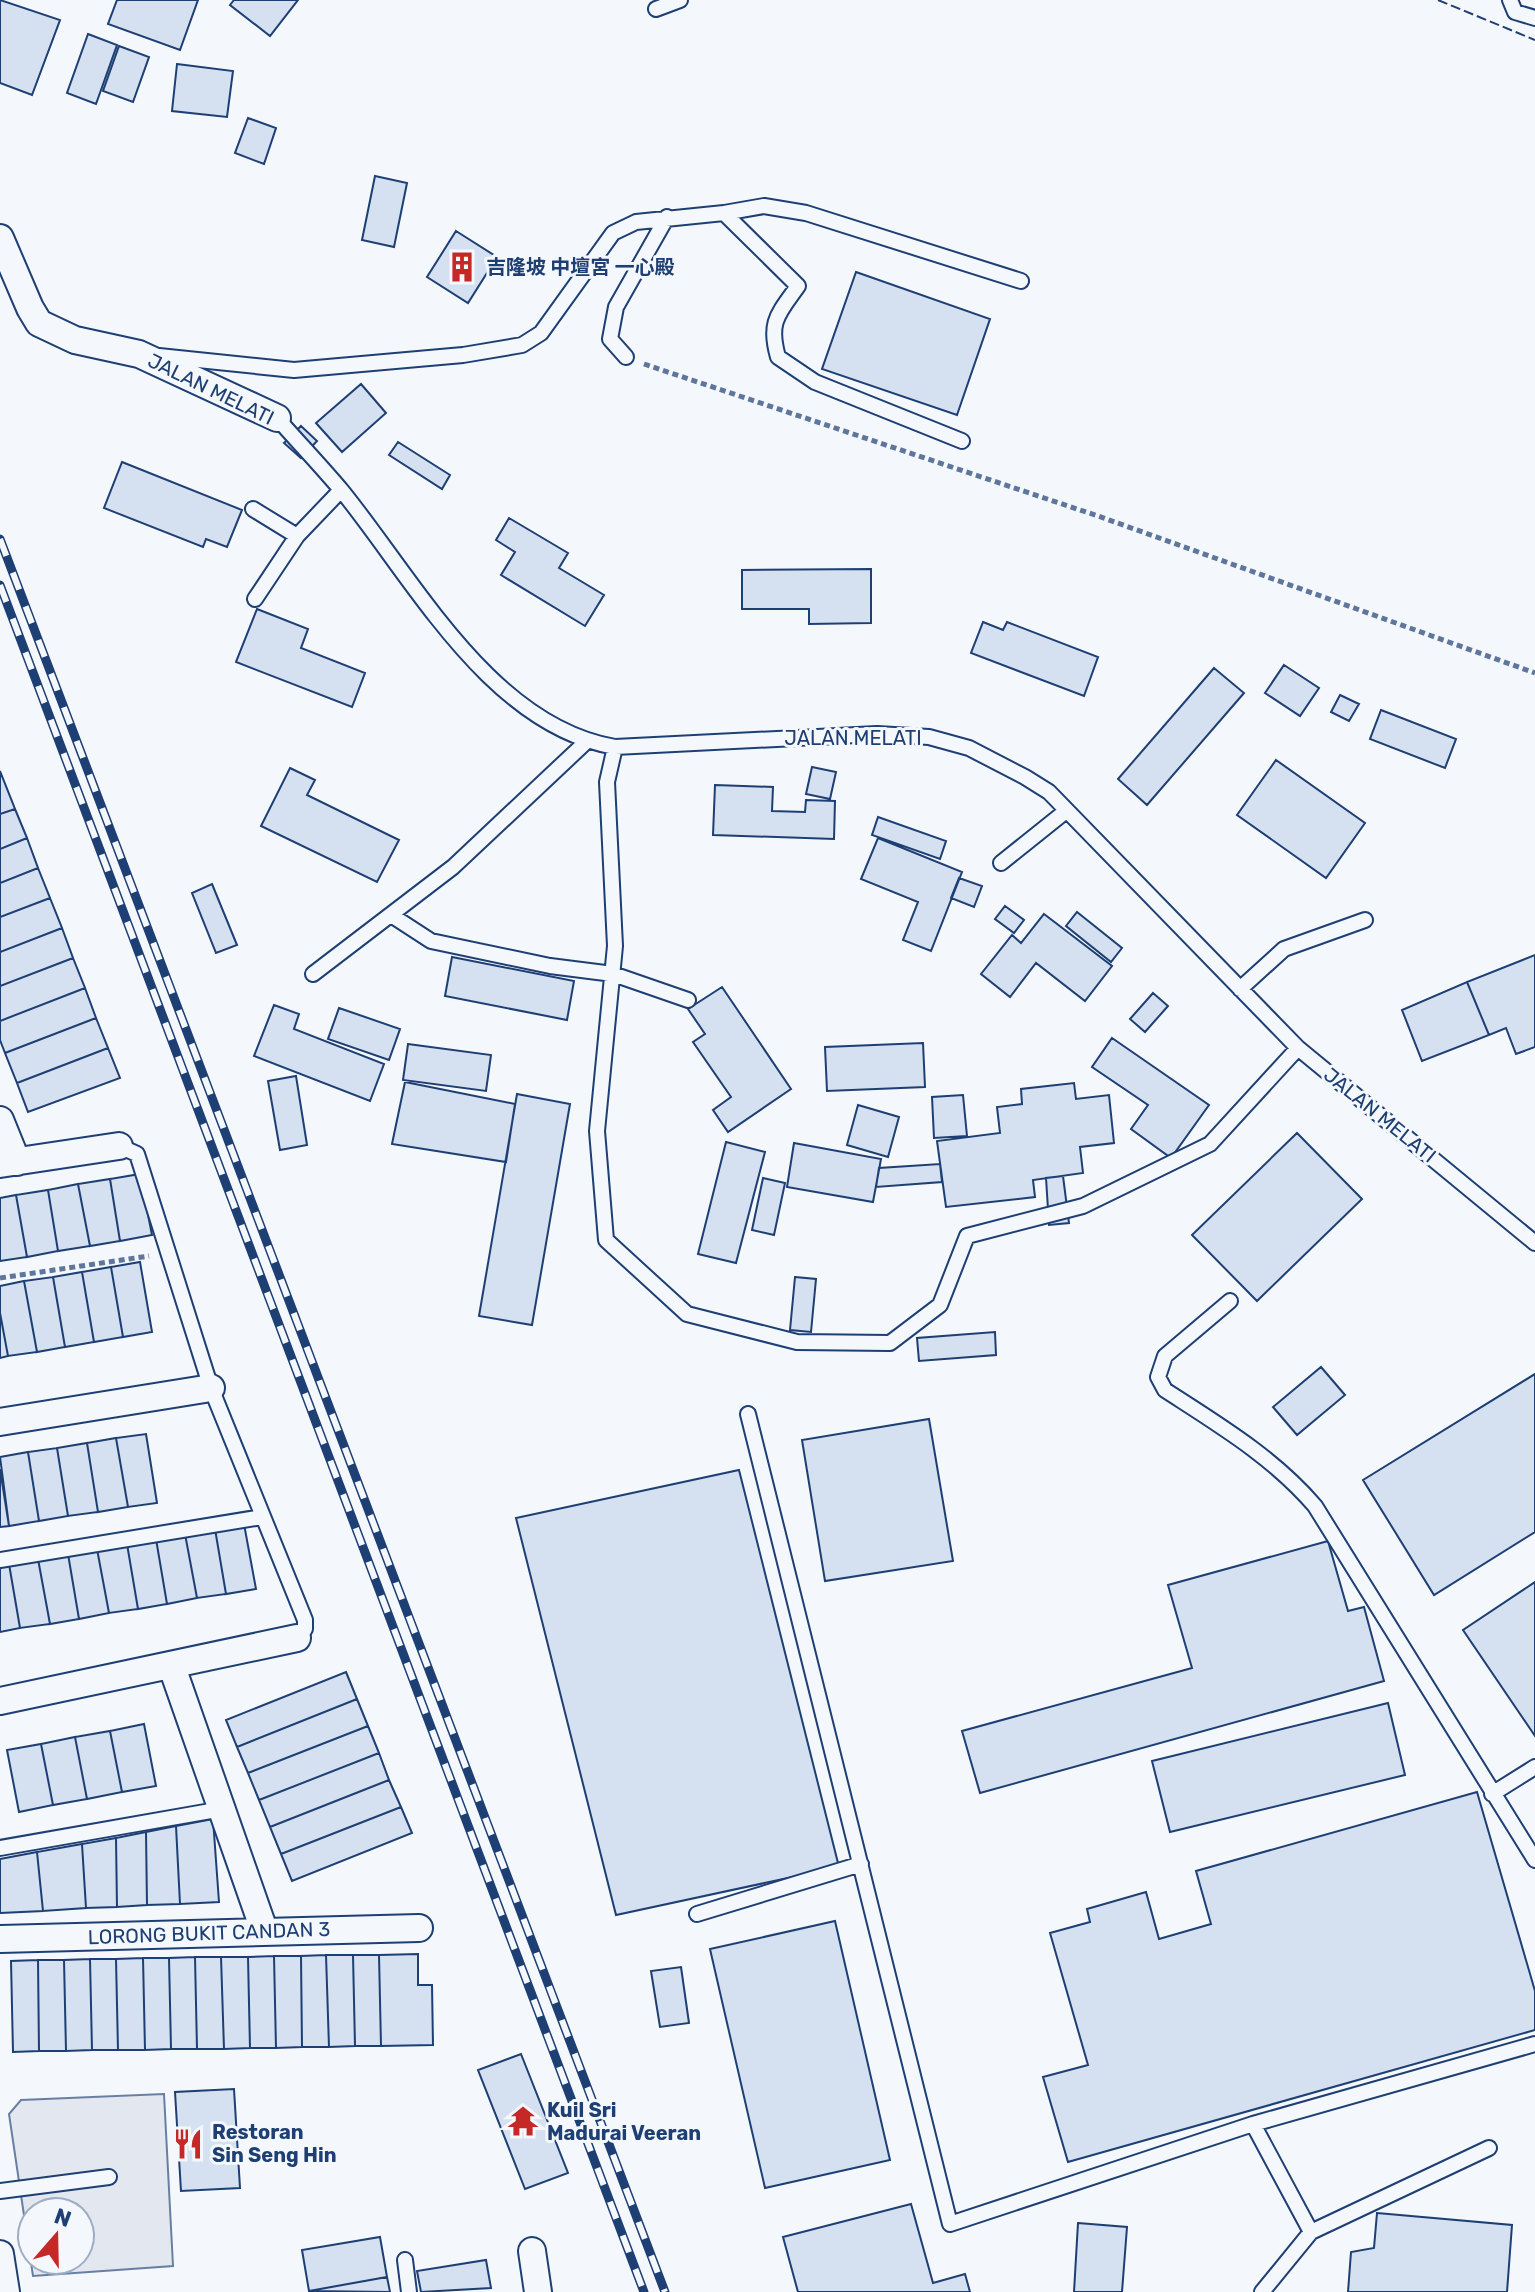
<svg xmlns="http://www.w3.org/2000/svg" width="1535" height="2292" font-family="Rubik,'Noto Sans SC',sans-serif">
<style>
.parking{fill:#e3e8f0;stroke:#687fa3;stroke-width:2;fill-rule:evenodd}
.building{fill:#d5e0f0;stroke:#1d3f73;stroke-width:2}
.lines{fill:none;stroke-linecap:round;stroke-linejoin:round}
.lane-casing{stroke:#1d3f73;stroke-width:18}
.street-casing{stroke:#1d3f73;stroke-width:30}
.path{stroke:#5e769c;stroke-width:5;stroke-dasharray:6 4;stroke-linecap:butt}
.lane{stroke:#f4f7fb;stroke-width:14}
.street{stroke:#f4f7fb;stroke-width:26}
.rail-casing{stroke:#1d3f73;stroke-width:9}
.rail{stroke:#f4f7fb;stroke-width:6;stroke-dasharray:18;stroke-linecap:butt}
.fence{stroke:#1d3f73;stroke-width:2;stroke-dasharray:10 4;stroke-linecap:butt}
.labels{text-anchor:middle;stroke-width:6;stroke-linejoin:round;paint-order:stroke}
.poi-label{font-size:20px;font-weight:bold;fill:#1d3f73;stroke:#f4f7fb;text-anchor:start}
.street-label{font-size:20px;fill:#1d3f73;stroke:#f4f7fb}
</style>
<rect width="100%" height="100%" fill="#f4f7fb"/>
<path class="parking" d="M164,2094L173,2266L33,2276L9,2114L21,2100ZM32,2212H80V2260H32Z"/>
<path class="building" d="M0,0L60,20L32,95L0,83Z
M117,0H198L180,50L108,24Z
M234,0H298L270,36L230,5Z
M88,34L117,45L96,104L67,93Z
M119,46L149,57L133,102L103,91Z
M177,64L233,71L227,117L172,111Z
M248,118L276,128L264,164L235,153Z
M375,176L407,183L394,247L362,240Z
M456,231L497,257L468,303L427,277Z
M856,272L990,319L957,415L822,369Z
M361,384L386,413L342,452L316,423Z
M301,426L317,441L301,458L284,443Z
M398,442L450,475L442,489L389,455Z
M122,462L242,510L227,547L206,539L203,547L104,508Z
M509,518L568,553L559,568L604,595L585,626L501,575L515,552L496,540Z
M871,569V623L809,624V609H742V570Z
M257,609L308,629L301,648L365,673L352,707L236,662Z
M983,622L1003,630L1007,622L1098,657L1084,696L971,653Z
M1284,665L1319,688L1300,716L1265,693Z
M1214,668L1244,693L1147,805L1118,779Z
M1340,695L1359,704L1349,721L1331,712Z
M1381,710L1456,739L1445,768L1370,739Z
M1276,760L1365,823L1326,878L1237,815Z
M812,767L836,772L830,799L806,794Z
M290,768L315,780L307,795L399,840L377,882L261,826Z
M0,771L15,809L0,814Z
M715,785L773,787L772,811L805,812L806,800L835,801L834,839L713,835Z
M15,809L27,838L0,849V814Z
M878,817L946,841L940,859L872,835Z
M27,838L38,868L0,883V849Z
M878,838L962,872L931,951L903,940L918,902L861,879Z
M38,868L50,898L0,917V883Z
M959,878L982,886L974,907L951,898Z
M212,884L237,945L216,953L192,893Z
M50,898L62,928L0,952V917Z
M1005,906L1024,920L1014,933L995,919Z
M1077,912L1122,948L1111,962L1066,926Z
M1044,914L1112,966L1085,1001L1036,963L1010,997L981,974L1012,935L1021,943Z
M62,928L73,958L0,986V952Z
M1535,955V1047L1516,1054L1506,1028L1489,1035L1467,982Z
M452,957L574,981L567,1020L445,996Z
M73,958L85,988L0,1021V986Z
M1467,982L1489,1035L1422,1061L1402,1010Z
M722,987L791,1089L728,1132L713,1110L731,1097L693,1042L705,1034L688,1009Z
M85,988L96,1018L5,1053L0,1040V1021Z
M1153,993L1168,1006L1145,1032L1130,1019Z
M274,1005L299,1014L294,1029L384,1064L370,1101L254,1056Z
M339,1008L400,1029L389,1060L328,1039Z
M96,1018L108,1048L17,1083L5,1053Z
M1112,1038L1209,1105L1171,1158L1131,1129L1148,1105L1092,1067Z
M923,1043L925,1087L827,1091L825,1047Z
M408,1044L491,1055L486,1091L403,1080Z
M108,1048L120,1078L28,1112L17,1083Z
M296,1076L307,1145L280,1150L268,1081Z
M405,1082L515,1104L506,1162L392,1144Z
M1074,1083L1076,1099L1109,1095L1114,1143L1080,1147L1083,1173L1033,1180L1035,1197L946,1207L937,1141L1000,1133L997,1107L1022,1104L1021,1089Z
M517,1094L570,1104L532,1325L479,1316Z
M963,1095L967,1136L934,1138L932,1097Z
M858,1105L899,1117L888,1157L847,1145Z
M1297,1133L1362,1199L1257,1301L1192,1235Z
M726,1142L765,1152L736,1263L698,1254Z
M794,1143L881,1159L873,1202L787,1187Z
M940,1164L942,1182L876,1187L879,1168Z
M140,1174L152,1235L120,1241L110,1179Z
M1063,1176L1069,1223L1049,1225L1046,1178Z
M763,1178L785,1183L774,1235L752,1230Z
M110,1179L120,1241L90,1246L78,1184Z
M78,1184L90,1246L58,1251L48,1190Z
M48,1190L58,1251L27,1257L16,1195Z
M16,1195L27,1257L0,1261V1198Z
M140,1262L152,1332L123,1337L111,1267Z
M111,1267L123,1337L94,1342L82,1272Z
M82,1272L94,1342L65,1347L53,1277Z
M53,1277L65,1347L37,1352L24,1281Z
M795,1277L816,1279L811,1332L790,1330Z
M24,1281L37,1352L8,1356L0,1313V1286Z
M0,1313L8,1356L0,1358Z
M995,1332L996,1355L919,1361L917,1338Z
M1321,1367L1345,1395L1297,1435L1273,1407Z
M1535,1374V1532L1434,1595L1363,1480Z
M929,1419L953,1561L825,1581L802,1440Z
M146,1434L157,1503L128,1507L116,1438Z
M116,1438L128,1507L98,1512L87,1443Z
M87,1443L98,1512L68,1516L57,1448Z
M57,1448L68,1516L39,1521L28,1452Z
M28,1452L39,1521L9,1526L0,1457Z
M0,1469L9,1526L0,1527Z
M739,1470L839,1867L616,1915L516,1518Z
M244,1524L256,1589L226,1594L215,1529Z
M215,1529L226,1594L197,1598L185,1534Z
M185,1534L197,1598L167,1604L156,1539Z
M156,1539L167,1604L138,1609L127,1544Z
M1328,1541L1348,1611L1364,1607L1384,1681L980,1793L962,1731L1192,1668L1168,1585Z
M127,1544L138,1609L109,1613L97,1549Z
M97,1549L109,1613L79,1619L68,1554Z
M68,1554L79,1619L50,1624L38,1559Z
M38,1559L50,1624L20,1628L9,1564Z
M9,1564L20,1628L0,1632V1566Z
M1535,1582V1736L1463,1630Z
M346,1672L357,1699L237,1747L226,1720Z
M357,1699L368,1726L248,1773L237,1747Z
M1388,1703L1405,1775L1170,1832L1152,1761Z
M144,1724L156,1786L122,1792L110,1731Z
M368,1726L379,1753L259,1800L248,1773Z
M110,1731L122,1792L87,1799L75,1737Z
M75,1737L87,1799L53,1805L41,1744Z
M41,1744L53,1805L19,1812L7,1750Z
M379,1753L389,1780L270,1827L259,1800Z
M389,1780L401,1807L281,1854L270,1827Z
M1477,1792L1535,1991V2030L1068,2162L1043,2077L1088,2065L1050,1933L1090,1922L1087,1909L1146,1892L1159,1939L1211,1924L1196,1871Z
M401,1807L412,1833L292,1881L281,1854Z
M213,1819L219,1902L180,1904L176,1826Z
M176,1826L180,1904L147,1905L146,1832Z
M146,1832L147,1905L117,1907L116,1838Z
M116,1838L117,1907L86,1908L82,1844Z
M82,1844L86,1908L43,1911L37,1852Z
M37,1852L43,1911L0,1913V1859Z
M835,1921L890,2160L765,2188L710,1949Z
M418,1954V1985H432L433,2045L381,2046L379,1955Z
M326,1955H353L355,2046L329,2047Z
M326,1955L329,2047H302L301,1956Z
M353,1955H379L381,2046H355Z
M274,1956H301L302,2047L276,2048Z
M274,1956L276,2048H250L248,1957Z
M195,1957H221L224,2049H197Z
M195,1957L197,2049H171L169,1958Z
M221,1957H248L250,2048L224,2049Z
M143,1958H169L171,2049L145,2050Z
M143,1958L145,2050H118L116,1959Z
M90,1959H116L118,2050H92Z
M90,1959L92,2050L66,2051L64,1960Z
M38,1960H64L66,2051H39Z
M38,1960L39,2051L13,2052L11,1961Z
M681,1967L689,2023L660,2027L651,1971Z
M521,2054L568,2173L525,2189L478,2070Z
M234,2089L240,2188L181,2191L175,2092Z
M911,2204L933,2283L965,2274L970,2292H798L783,2237Z
M1377,2213L1512,2225L1507,2292H1348L1351,2252L1374,2248Z
M1078,2223L1127,2227L1122,2292H1074Z
M380,2237L387,2277L309,2291L302,2250Z
M486,2260L491,2288L421,2292L417,2271Z
M387,2277L390,2292L309,2291Z"/>
<g class="lines">
<g class="lane-casing">
<path id="lane" d="M1510,0L1515,12L1535,18
M656,9L680,0
M724,213L764,206L806,213L1021,281
M159,356L294,370L463,355L522,345L541,333L613,233L636,222L724,213L798,286C778,314 768,322 778,357L815,382L962,441
M626,357L610,339L616,307L667,217
M277,418C298,442 321,466 342,491C415,581 491,726 615,747L877,734L929,737L969,748L1025,777L1049,792L1298,1048L1535,1243
M253,509L297,536
M255,599L297,536L341,490
M615,747L607,782L615,946L597,1131L606,1240L687,1314L797,1342L890,1343L940,1305L967,1236L1083,1206L1210,1144L1298,1048
M1001,863L1066,811
M391,915L431,941L550,966L613,974L688,1000
M313,974L453,867L586,742
M1240,989L1284,949L1365,920
M119,1146L137,1154L211,1388L305,1620V1629L297,1638
M1230,1301L1165,1356L1158,1377L1165,1390C1219,1425 1273,1457 1315,1506L1535,1860
M748,1414L950,2224L1253,2124L1535,2044
M0,1560L262,1517
M1492,1794L1535,1767
M0,1848L222,1809
M697,1914L861,1864
M1253,2124L1311,2232L1262,2292
M0,2191L109,2177
M1311,2232L1489,2148
M405,2260L409,2292"/>
</g>
<g class="street-casing">
<path id="street" d="M0,238L30,308L39,323L75,340L139,354L277,418
M0,1120L17,1162
M0,1164L119,1146
M0,1422L211,1388
M172,1667L264,1930
M0,1701L297,1638
M0,1939L419,1928
M532,2251L538,2292
M0,2254L6,2292"/>
</g>
<path class="path" d="M644,364L1098,516L1535,673
M0,1278L149,1256"/>
<use href="#lane" class="lane"/>
<use href="#street" class="street"/>
<g class="rail-casing">
<path id="rail" d="M0,539L665,2292
M0,585L644,2292"/>
</g>
<use href="#rail" class="rail"/>
<path class="fence" d="M1438,0L1535,40"/>
</g>
<defs>
<g id="building-bare" transform="scale(2.4)"><path d="M-4-6H4V6H1V3H-1V6H-4ZM-2.5-4.3h1.7v1.8h-1.7ZM.8-4.3h1.7v1.8H.8ZM-2.5-1h1.7V.8h-1.7ZM.8-1h1.7V.8H.8Z" fill="#c62828" stroke="#f4f7fb" stroke-width="2.5" paint-order="stroke"/></g>
<g id="temple-bare" transform="scale(2.4)"><path d="M0-6L5-2H3V0L6.5 2.5H4V6H1.5V3h-3V6H-4V2.5H-6.5L-3 0V-2H-5Z" fill="#c62828" stroke="#f4f7fb" stroke-width="2.5" paint-order="stroke"/></g>
<g id="restaurant-bare" transform="scale(2.4)"><path d="M-5-6h1v4h1v-4h1v4h1v-4h1v5L-1.5 .5V6h-2V.5L-5-1ZM5-6V6H3V1.5H1.5Q1.5-4 5-6Z" fill="#c62828" stroke="#f4f7fb" stroke-width="2.5" paint-order="stroke"/></g>
</defs>
<g fill-rule="evenodd">
<use href="#building-bare" x="462" y="267"/>
<use href="#temple-bare" x="523" y="2121"/>
<use href="#restaurant-bare" x="188" y="2144"/>
</g>
<g class="labels">
<g class="poi-label">
<text x="486" y="274">吉隆坡 中壇宮 一心殿</text>
<text x="547" y="2117">Kuil Sri<tspan x="547" dy="23">Madurai Veeran</tspan></text>
<text x="212" y="2139">Restoran<tspan x="212" dy="23">Sin Seng Hin</tspan></text>
</g>
<g class="street-label">
<text transform="translate(211 389) rotate(26)" y="7">JALAN MELATI</text>
<text x="853" y="745">JALAN MELATI</text>
<text transform="translate(1380 1115) rotate(39)" y="7">JALAN MELATI</text>
<text transform="translate(209 1933) rotate(-2)" y="7">LORONG BUKIT CANDAN 3</text>
</g>
</g>
<g transform="translate(56 2236) rotate(20)"><circle r="38" fill="#f4f7fb" stroke="#9eadc5" stroke-width="2"/>
<path d="M0-6L14 30L0 20L-14 30Z" fill="#c62828"/>
<text y="-12" font-size="22" font-weight="bold" text-anchor="middle" fill="#1d3f73">N</text>
</g>
</svg>
